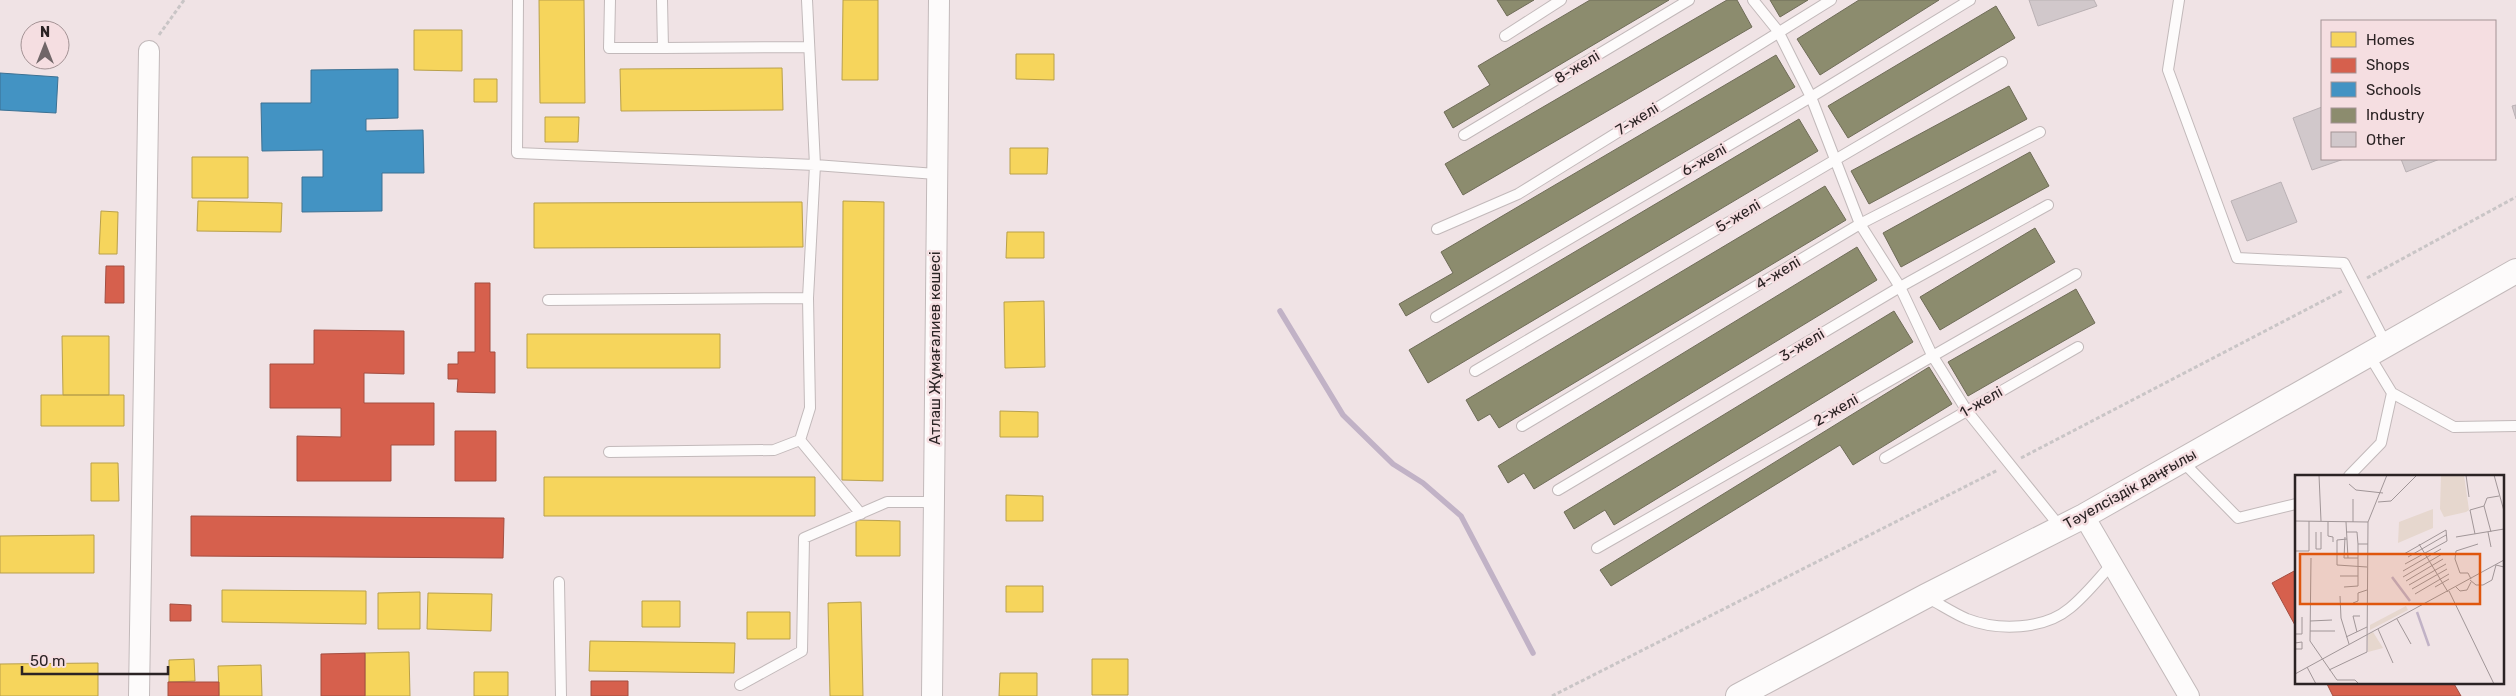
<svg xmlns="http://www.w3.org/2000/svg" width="2516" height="696" font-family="Rubik,sans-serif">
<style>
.homes{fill:#f6d55c;stroke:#b9a04b}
.shops{fill:#d6604d;stroke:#a34e41}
.schools{fill:#4393c3;stroke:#3c7193}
.industry{fill:#8c8c6e;stroke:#6f6c58}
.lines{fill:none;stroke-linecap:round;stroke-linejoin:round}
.stream{stroke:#c1b2c6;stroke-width:5.5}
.building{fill:#d1c8cb;stroke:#bab1b4}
.service-casing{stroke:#c2b9ba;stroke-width:12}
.minor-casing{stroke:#c2b9ba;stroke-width:22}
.tertiary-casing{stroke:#c2b9ba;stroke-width:26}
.path{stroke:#c9c5c6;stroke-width:3;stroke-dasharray:4 2.5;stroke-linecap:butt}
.service{stroke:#fdfbfb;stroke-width:10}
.minor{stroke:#fdfbfb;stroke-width:20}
.tertiary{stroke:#fdfbfb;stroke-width:24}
.labels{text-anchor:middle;stroke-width:5;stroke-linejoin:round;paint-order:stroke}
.street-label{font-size:15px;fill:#2b2324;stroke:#f5dee1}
.inset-river{fill:none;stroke:#c1b2c6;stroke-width:2.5}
.inset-road{fill:none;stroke:#a19698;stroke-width:1}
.view{fill:#df560d;fill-opacity:0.15;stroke:#df560d;stroke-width:2.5}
.inset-edge{fill:none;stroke:#2b2324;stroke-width:2.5}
</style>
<rect width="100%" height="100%" fill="#f0e3e5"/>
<path class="homes" d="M539,0H584L585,103H540Z
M843,0H878V80H842Z
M414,30H462V71L414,70Z
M1016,54H1054V80L1016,79Z
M782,68L783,110L621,111L620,69Z
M474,79H497V102H474Z
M545,117H579L578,142H545Z
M1010,148H1048L1047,174H1010Z
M192,157H248V198H192Z
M198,201L282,203L281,232L197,231Z
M843,201L884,202L883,481L842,480Z
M802,202L803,247L534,248V203Z
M101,211L118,212L117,254H99Z
M1007,232H1044V258H1006Z
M1044,301L1045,367L1005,368L1004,302Z
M527,334H720V368H527Z
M62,336H109V395H63Z
M41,395H124V426H41Z
M1000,411L1038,412V437H1000Z
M91,463H118L119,501H91Z
M544,477H815V516H544Z
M1006,495L1043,496V521H1006Z
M856,520L900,521V556H856Z
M94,535V573H0V536Z
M1006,586H1043V612H1006Z
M222,590L366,591V624L222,622Z
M420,592V629H378V593Z
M428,593L492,594L491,631L427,629Z
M642,601H680V627H642Z
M861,602L863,696H830L828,603Z
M747,612H790V639H747Z
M590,641L735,643L734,673L589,671Z
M409,652L410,696H365V653Z
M194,659L195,681L169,682V660Z
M1092,659H1128V695H1092Z
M98,663V696H0V664Z
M261,665L262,696H219L218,666Z
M474,672H508V696H474Z
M1000,673H1037V696H999Z"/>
<path class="shops" d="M106,266H124V303H105Z
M475,283H490V352H495V393L457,392L458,379H448V364H458V352H475Z
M314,330L404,331V374L364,373V403H434V445H391V481H297V436L341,437V408H270V364H314Z
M455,431H496V481H455Z
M191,516L504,518L503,558L191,556Z
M2296,570V627L2272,583Z
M170,604L191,605V621H170Z
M365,653V696H321V654Z
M591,681H628V696H591Z
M168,682H219V696H168Z
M2326,682H2453L2461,696H2333Z"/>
<path class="schools" d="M398,69V118L366,119V131L423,130L424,173H382V211L302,212V177H323V150L262,151L261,103H311V70Z
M0,73L58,77L56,113L0,110Z"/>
<path class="industry" d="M1497,0H1534L1507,16Z
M1590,0H1669L1453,128L1444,112L1490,85L1478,66Z
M1727,0H1737L1752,27L1463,195L1445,164Z
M1770,0H1808L1780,17Z
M1859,0H1939L1820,75L1797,39Z
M1996,6L2015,38L1848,138L1828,106Z
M1776,55L1795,87L1406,316L1399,304L1453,273L1441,252Z
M2009,86L2027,119L1869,204L1851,171Z
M1799,119L1818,151L1428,383L1409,350Z
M2030,152L2049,186L1901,267L1883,233Z
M1825,186L1846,220L1499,428L1490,414L1478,421L1466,400Z
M2035,228L2055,262L1940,330L1920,297Z
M1857,247L1877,280L1534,489L1524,473L1508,483L1498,466Z
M2076,289L2095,323L1968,396L1948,362Z
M1894,311L1913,342L1614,525L1605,510L1574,529L1564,512Z
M1929,367L1952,404L1853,465L1840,445L1611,586L1600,570Z"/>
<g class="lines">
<path class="stream" d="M1280,311L1343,415L1393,464L1423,483L1461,516L1533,653"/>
</g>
<path class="building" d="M2029,0H2094L2097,6L2038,26Z
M2516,105V119L2512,106Z
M2322,107V159H2344L2312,170L2293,118Z
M2401,159H2440L2406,172Z
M2281,182L2297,222L2247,241L2231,201Z"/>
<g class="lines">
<g class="service-casing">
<path id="service" d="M518,0L517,153L815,165L936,174
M610,0L609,48H663
M662,0L663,48L809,47
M807,0L815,165L808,298
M1753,0L1778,31L1811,97L1860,224L1900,287L1932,355L1967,411L2061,528
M2179,0L2168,70L2237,258L2344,263L2386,344
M1505,36L1561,0
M1464,135L1689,0
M1437,229L1518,194L1831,0
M548,300L808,298L810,408L800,440L774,450L609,452
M1436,317L1811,97L1970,0
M2369,355L2392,393L2454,427L2516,426
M1475,371L2002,62
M1522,426L1860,224L2040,132
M800,440L861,514
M1885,458L2078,347
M2182,461L2238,518L2296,504
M2349,476L2381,443L2392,393
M1558,490L1900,287L2048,205
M1597,548L2076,274
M559,582L561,696
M1926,597C1940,604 1953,613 1967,619C1998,631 2044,630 2070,608C2086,595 2099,578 2113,563
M740,685L802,651L804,538L887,502H934"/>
</g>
<g class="minor-casing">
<path id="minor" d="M2084,516L2189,696
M139,696L149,51
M932,696L939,0"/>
</g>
<g class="tertiary-casing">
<path id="tertiary" d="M1738,696L1926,596L2084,516L2516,271"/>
</g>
<path class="path" d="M159,35L184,0
M2367,278L2516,197
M2021,458L2344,290
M1552,696L1998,470"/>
<use href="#service" class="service"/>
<use href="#minor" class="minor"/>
<use href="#tertiary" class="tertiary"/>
</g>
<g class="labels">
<g class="street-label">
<text transform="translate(1577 67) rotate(-31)" y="5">8-желі</text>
<text transform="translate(1637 119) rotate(-32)" y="5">7-желі</text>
<text transform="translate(1704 160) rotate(-30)" y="5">6-желі</text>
<text transform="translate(1738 216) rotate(-31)" y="5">5-желі</text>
<text transform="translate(1778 273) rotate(-31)" y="5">4-желі</text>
<text transform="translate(1802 345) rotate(-31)" y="5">3-желі</text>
<text transform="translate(935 348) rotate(-90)" y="5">Атлаш Жұмағалиев көшесі</text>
<text transform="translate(1981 402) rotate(-30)" y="5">1-желі</text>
<text transform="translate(1836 410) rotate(-30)" y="5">2-желі</text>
<text transform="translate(2130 489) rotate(-29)" y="5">Тәуелсіздік даңғылы</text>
</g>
</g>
<g transform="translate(2295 475)">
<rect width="209" height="209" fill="#f0e3e5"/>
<path d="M146,0H169L174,35L171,37L149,42L145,34ZM138,34V53L103,68L104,47ZM111,131L113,135L75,155V150ZM78,157L88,173L73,177V160Z" fill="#e6d7ce"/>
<path class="inset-river" d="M97,102L115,126M122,137L134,171"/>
<path class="inset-road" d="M24,0L26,46M171,0L174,22M199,0L209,36M54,9L61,15L88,18M83,27L96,26L122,0M0,46L73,47M33,47V61L38,62V67M51,47L53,83H63M58,47V24M21,57V74H26V57M51,57H62L63,69M193,57L196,72M196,57L189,31L192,23L204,21M180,59L175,35L189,31M50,62L49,83H53M161,62L209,54M52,64L42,65V90L72,92M124,69L153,117M0,76H14V46M109,79L151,55L152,66L110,89M113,82L151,60M16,83L15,166L42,205H60L64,209M108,96L146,74M45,101H63V111L49,112M63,101V69H73M108,102L147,79M176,104L173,98H165L160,84L161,76L183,69M175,105L181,110H188L197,105L201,90L209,92M111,106L148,84M114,110L151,89M140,112L154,104M161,112L165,116L172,115L176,107M117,114L152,94M154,116L199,209M120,119L154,99M45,121L46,143L54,169M58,128L63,126V118L72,115M102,144L116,169M15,146L37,145M83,154L98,188M15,156H40M62,157L58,141H65M0,159H7V142M51,162L72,152M0,168L7,167V174H0M12,192L21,209M34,195L72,177L73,47L92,0M0,199L209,85"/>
<path class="view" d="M5,79H185V129H5Z"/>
<rect width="209" height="209" class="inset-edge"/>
</g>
<rect x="2321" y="20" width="175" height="140" fill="#f5dee1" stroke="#a49395"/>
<rect x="2331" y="32" width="25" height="15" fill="#f6d55c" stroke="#a49395"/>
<text x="2366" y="45" font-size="15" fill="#2b2324">Homes</text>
<rect x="2331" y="58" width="25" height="15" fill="#d6604d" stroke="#a49395"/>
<text x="2366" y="70" font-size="15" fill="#2b2324">Shops</text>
<rect x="2331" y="82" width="25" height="15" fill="#4393c3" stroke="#a49395"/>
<text x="2366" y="95" font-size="15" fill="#2b2324">Schools</text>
<rect x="2331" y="108" width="25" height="15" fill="#8c8c6e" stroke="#a49395"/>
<text x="2366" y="120" font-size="15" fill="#2b2324">Industry</text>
<rect x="2331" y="132" width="25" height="15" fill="#d1c8cb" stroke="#a49395"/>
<text x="2366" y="145" font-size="15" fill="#2b2324">Other</text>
<g transform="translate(45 45)"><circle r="24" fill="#f5dee1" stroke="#a49395"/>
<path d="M0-4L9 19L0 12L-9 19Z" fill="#706668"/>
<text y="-8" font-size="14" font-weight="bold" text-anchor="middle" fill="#2b2324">N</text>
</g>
<path d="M22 666v8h146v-8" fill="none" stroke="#2b2324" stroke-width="2.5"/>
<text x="30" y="666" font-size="15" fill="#2b2324" stroke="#f5dee1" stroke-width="4" paint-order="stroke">50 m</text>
</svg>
